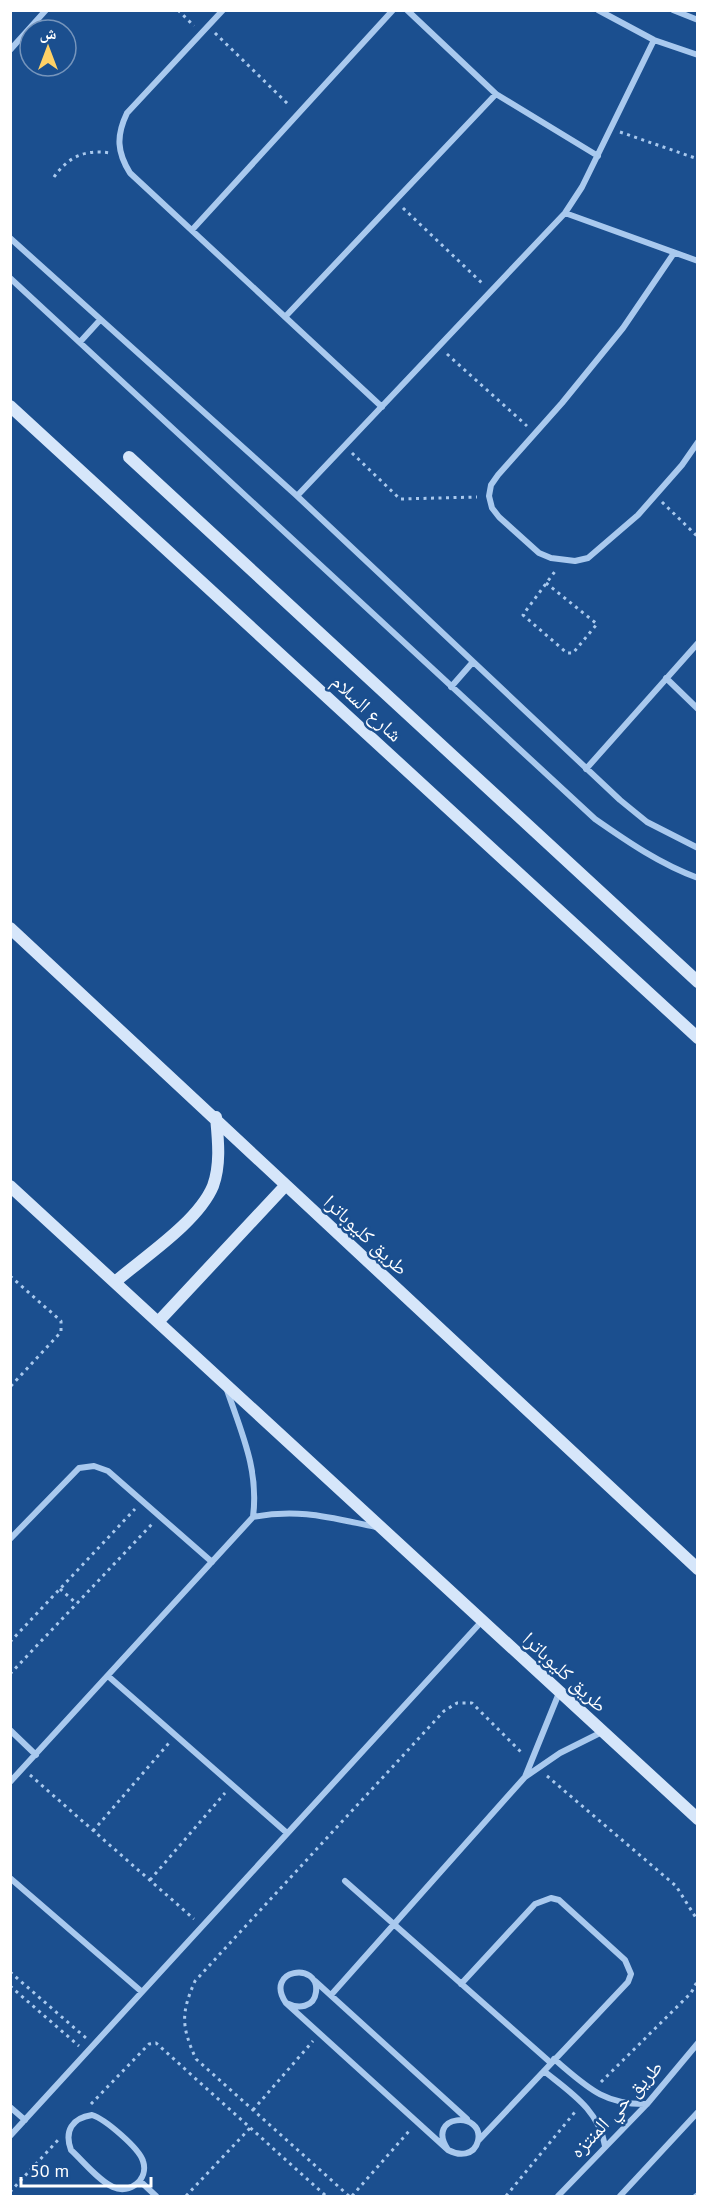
<svg xmlns="http://www.w3.org/2000/svg" width="708" height="2207" font-family="'PT Sans','Noto Naskh Arabic',sans-serif">
<style>
.lines{fill:none;stroke-linecap:round;stroke-linejoin:round}
.path{stroke:#a9c9ee;stroke-width:3;stroke-dasharray:3 4.5;stroke-linecap:butt}
.lane{stroke:#a9c9ee;stroke-width:4.5}
.street{stroke:#a9c9ee;stroke-width:6}
.secondary{stroke:#d6e6fa;stroke-width:12}
.labels{text-anchor:middle;stroke-width:5;stroke-linejoin:round;paint-order:stroke}
.street-label{font-size:20px;fill:#fff;stroke:#1b4f8f}
</style>
<rect width="100%" height="100%" fill="#1b4f8f"/>
<g class="lines">
<path class="path" d="M178,10L194,26
M215,33L290,106
M620,132L698,159
M54,177C68,157 85,149 110,153
M403,208L483,284
M447,354L527,426
M352,453L400,499L477,497
M662,502L698,537
M546,583L597,624L573,653H567L523,615L525,612L556,570
M10,1276L61,1321V1332L10,1387
M60,1589L77,1604
M10,1642L135,1509
M10,1674L152,1524
M30,1775L194,1919
M547,1776L676,1886L698,1921
M93,1831L169,1743
M150,1880L225,1793
M10,1972L86,2038
M10,1986L79,2046
M601,2082L691,1993L698,1980
M91,2104L149,2044L156,2043L326,2196
M253,2110L313,2041
M10,2192L58,2140
M186,2196L250,2128
M349,2196L196,2059C181,2026 181,2013 195,1981L444,1711L457,1703H472L522,1753
M352,2196L410,2130
M506,2196L575,2112"/>
<path class="lane" d="M695,2196L698,2194"/>
<path class="street" d="M223,10L127,113C116,136 117,152 130,173L382,407
M407,10L496,94L598,156
M598,10L654,40L698,55
M673,10L698,20
M10,50L46,10
M565,213L698,261
M192,230L393,10
M10,238L296,495L620,800L647,822L698,848
M674,253L623,328L562,403L498,475L491,485L489,496L492,508L499,517L539,553L551,558L575,561L588,558L638,515L682,465L698,442
M10,278L595,819C628,842 660,864 698,878
M285,317L496,94
M80,342L100,320
M297,496L565,213L582,187L654,40
M666,678L698,709
M451,687L472,663
M586,769L698,643
M253,1517C300,1508 331,1518 376,1527
M10,1539L79,1468L94,1466L108,1471L212,1562
M108,1676L287,1833
M10,1730L36,1755
M525,1777L559,1693
M10,1782L253,1517C259,1470 242,1434 227,1390
M10,1878L142,1992
M345,1881L551,2063
M315,1981L467,2119
M461,1984L535,1904L551,1898L559,1900L625,1960L631,1974L628,1982L478,2141
M331,1995L525,1777L560,1753L602,1732
M286,2003C298,2009 314,2008 316,1992C320,1961 263,1969 286,2003L448,2150C459,2156 474,2156 478,2141C485,2110 424,2114 448,2150
M554,2059C586,2086 603,2105 647,2104
M544,2071C571,2093 599,2110 605,2146
M10,2107L25,2120
M92,2115C105,2119 139,2148 143,2161C149,2179 130,2195 113,2187C98,2180 83,2161 71,2150C64,2131 72,2118 92,2115Z
M10,2136L482,1621
M140,2181L156,2196
M558,2196L647,2104L698,2043
M620,2196L698,2112"/>
<path class="secondary" d="M10,406L698,1038
M129,457L698,982
M10,928L698,1569
M10,1186L698,1819
M115,1282C144,1257 198,1222 213,1186C221,1164 218,1139 216,1117
M158,1322L285,1186"/>
</g>
<g class="labels">
<g class="street-label">
<text transform="translate(367 708) rotate(43)" y="7">شارع السلام</text>
<text transform="translate(366 1235) rotate(43)" y="7">طريق كليوباترا</text>
<text transform="translate(565 1672) rotate(43)" y="7">طريق كليوباترا</text>
<text transform="translate(616 2109) rotate(-47)" y="7">طريق حي المنتزه</text>
</g>
</g>
<rect width="708" height="2207" fill="none" stroke="#ffffff" stroke-width="24"/>
<g transform="translate(48 48)"><circle r="28" fill="#1b4f8f" stroke="#7695bc" stroke-width="1.5"/>
<path d="M0-4.5L10 22L0 15L-10 22Z" fill="#ffd166"/>
<text y="-9" font-size="16" font-weight="bold" text-anchor="middle" fill="#ffffff">ش</text>
</g>
<path d="M21 2177v9h130v-9" fill="none" stroke="#ffffff" stroke-width="3"/>
<text x="30" y="2177" font-size="18" fill="#ffffff" stroke="#1b4f8f" stroke-width="4.5" paint-order="stroke">50 m</text>
</svg>
